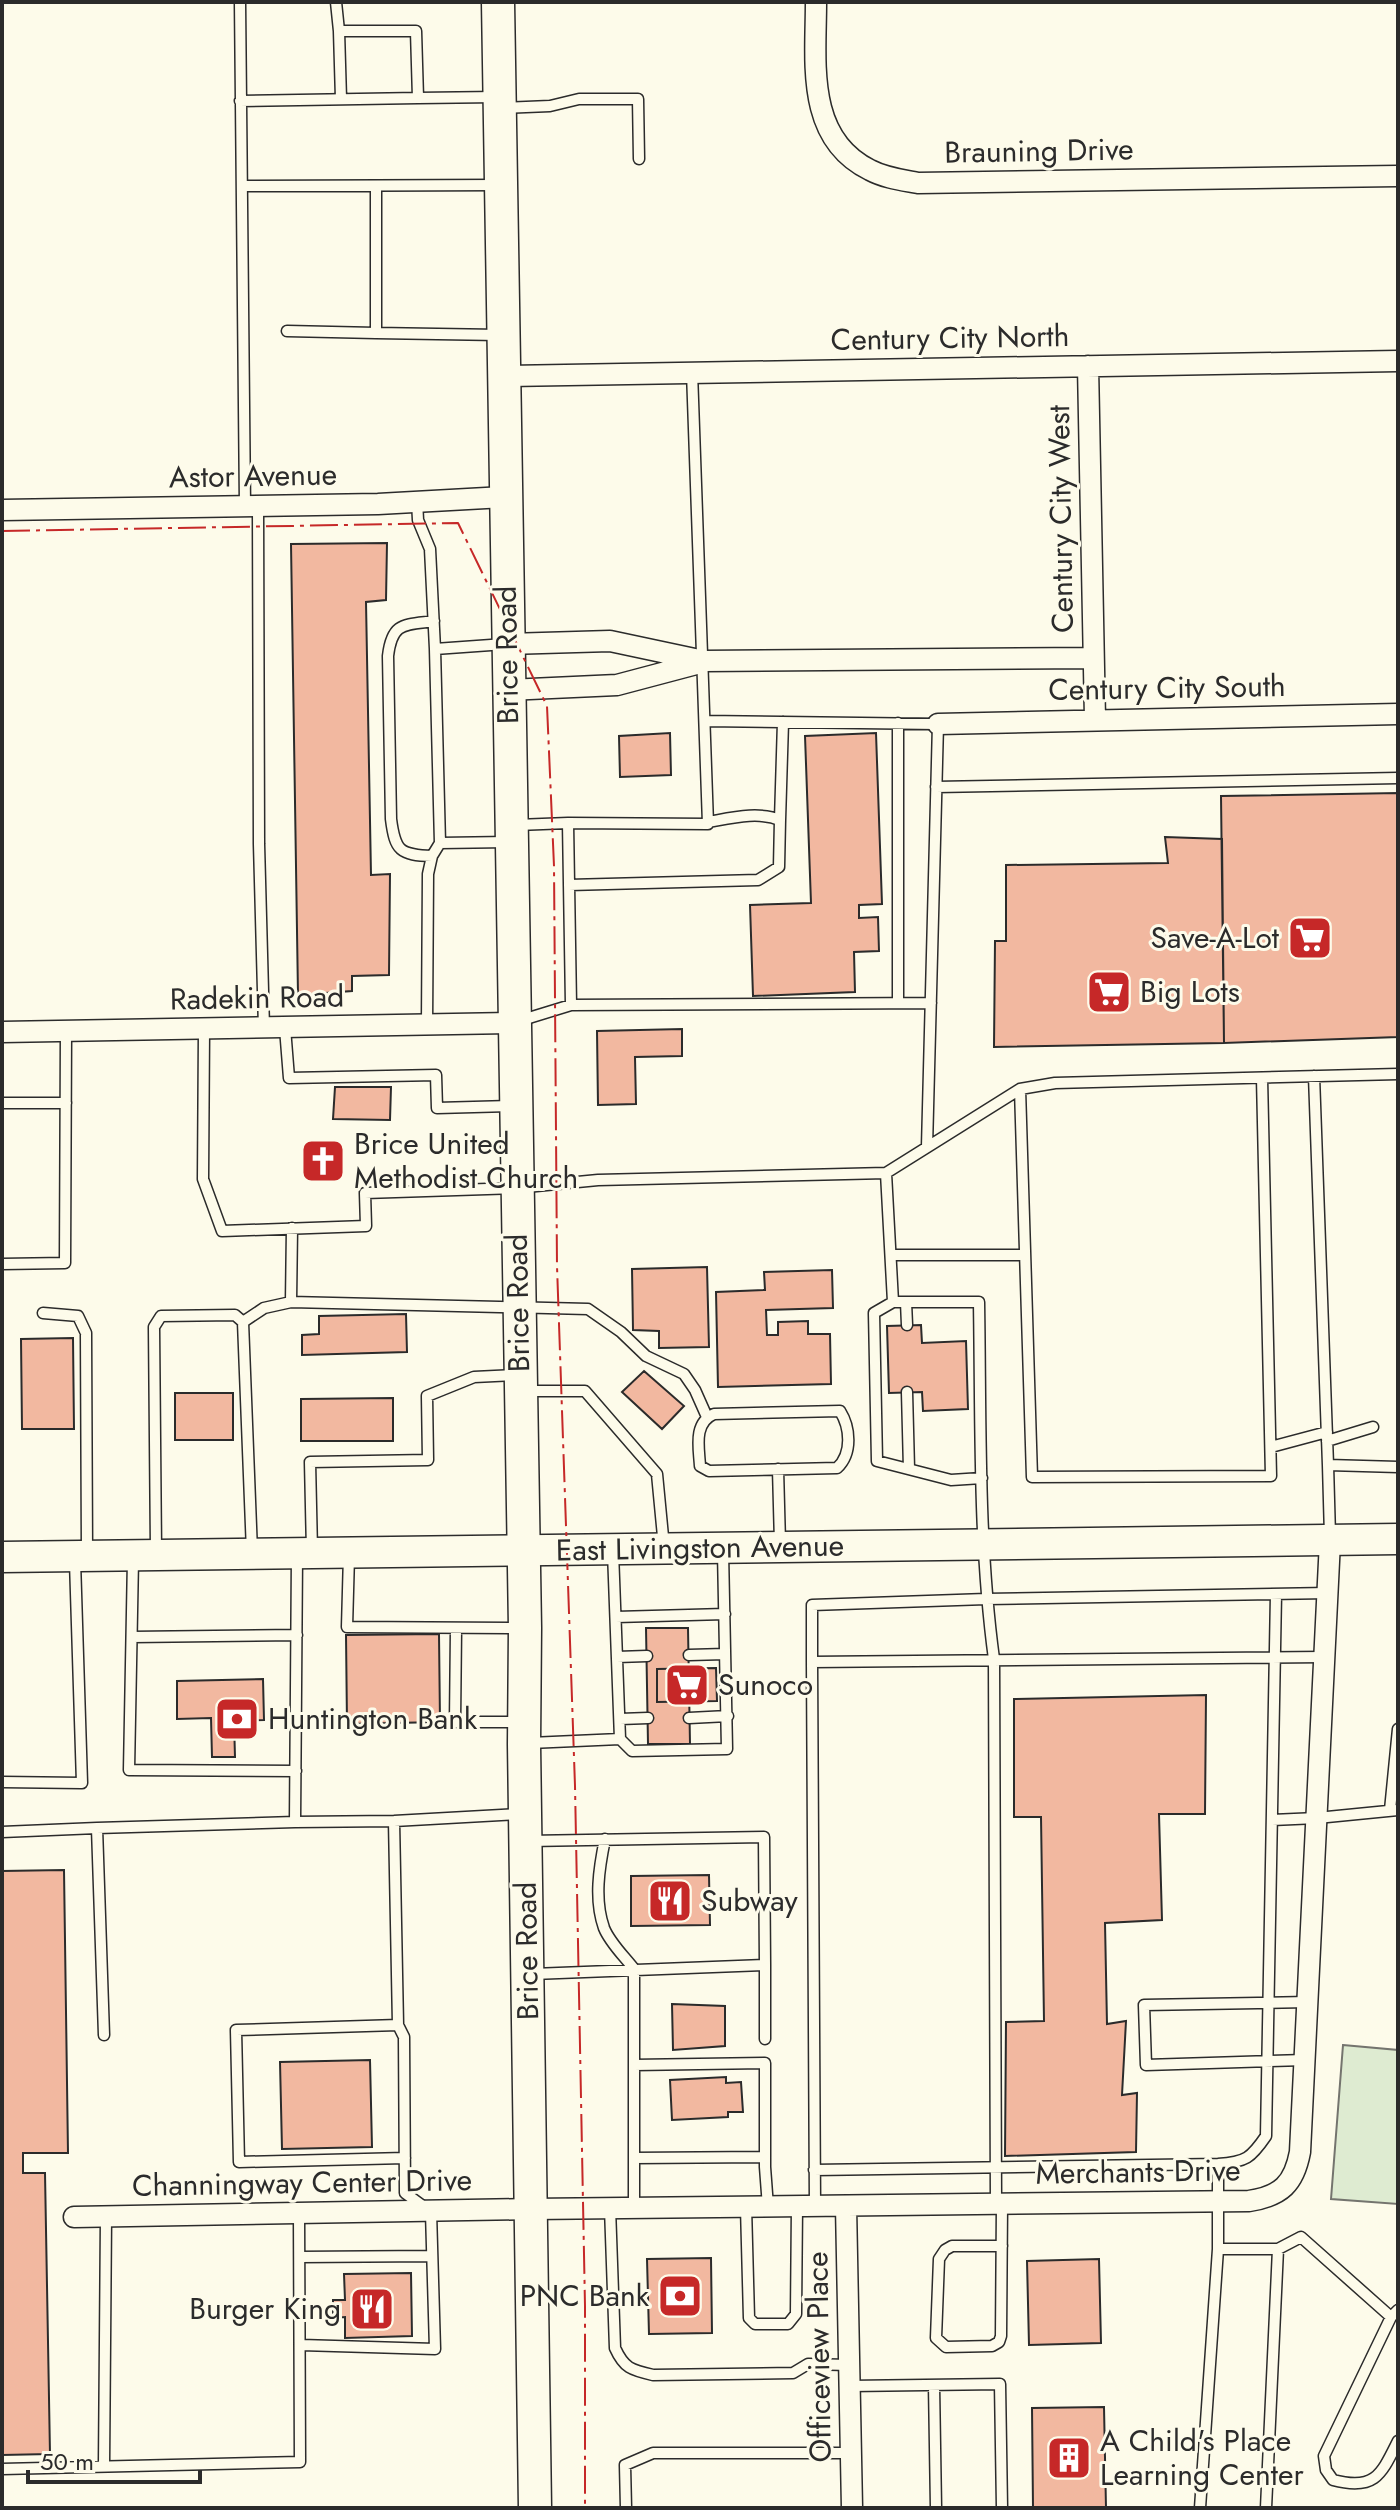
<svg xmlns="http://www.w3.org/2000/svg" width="1400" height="2510" font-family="Jost,sans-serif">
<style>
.green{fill:#deebd1;stroke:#74746e;stroke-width:2}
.building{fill:#f2b8a0;stroke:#2b2b2b;stroke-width:2}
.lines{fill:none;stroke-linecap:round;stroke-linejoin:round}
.service-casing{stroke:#2b2b2b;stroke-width:13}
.minor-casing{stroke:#2b2b2b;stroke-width:23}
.secondary-casing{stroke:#2b2b2b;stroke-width:33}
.primary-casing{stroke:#2b2b2b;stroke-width:35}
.service{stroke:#fdfbea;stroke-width:10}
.minor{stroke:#fdfbea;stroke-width:20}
.secondary{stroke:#fdfbea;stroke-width:30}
.primary{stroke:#fdfbea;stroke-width:32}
.power{stroke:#c62828;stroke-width:2;stroke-dasharray:28 6 4 6;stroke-linecap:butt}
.labels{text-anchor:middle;stroke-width:6;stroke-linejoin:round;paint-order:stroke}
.street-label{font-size:30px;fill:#2b2b2b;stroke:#fdfbea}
.poi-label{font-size:30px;fill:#2b2b2b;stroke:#fdfbea;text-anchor:start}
</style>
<rect width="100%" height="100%" fill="#fdfbea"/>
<path class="green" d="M1343,2045L1398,2050V2204L1331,2199Z"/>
<path class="building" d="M387,543L386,600L366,602L371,875L390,874L389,975L352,976V991L298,995L291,544Z
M670,733L671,775L620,777L619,736Z
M876,733L882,904L859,905V918L878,917L879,951L854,952L855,992L753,996L750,905L811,903L805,736Z
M1398,793V1037L1224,1043L1221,796Z
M1165,837L1222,839L1224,1043L994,1047L995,941H1006V865L1168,863Z
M682,1029V1056L635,1057L636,1104L598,1105L597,1031Z
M335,1087H391L390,1120L333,1119Z
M707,1267L709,1347L659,1348V1331L633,1330L632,1269Z
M832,1270L833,1308L766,1310L767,1335H778V1322L808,1321V1334H830L831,1384L718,1387L716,1292L765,1290L764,1272Z
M406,1314L407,1352L302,1355V1335L319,1334V1316Z
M921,1325L922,1343L966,1341L968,1409L923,1411L922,1392L889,1393L887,1326Z
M73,1338L74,1429H22L21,1339Z
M644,1371L684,1406L662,1429L622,1392Z
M175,1393H233V1440H175Z
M393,1398V1441H301V1399Z
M646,1628H688L690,1744H648Z
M439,1634L440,1722L347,1724L346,1635Z
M716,1668L717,1701L657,1702V1669Z
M263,1679L264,1720L234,1721L235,1757H212L211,1718L177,1719V1681Z
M1206,1695L1205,1814H1159L1162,1920L1105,1923L1107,2024L1126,2021L1122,2095L1137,2093L1136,2152L1005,2156L1006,2022L1044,2021L1041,1817H1014V1699Z
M64,1870L68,2153H23V2173H45L50,2454L2,2455V1871Z
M709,1875L710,1925L631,1926V1876Z
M672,2004L725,2006V2046L673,2050Z
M370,2060L372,2147L282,2149L280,2062Z
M726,2077V2083L741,2082L743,2112H728V2117L672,2120L670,2080Z
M711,2258L712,2333L649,2334L647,2259Z
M1099,2259L1101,2343L1029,2345L1027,2261Z
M411,2273L412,2336L345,2338V2317L333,2318V2300H345L344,2274Z
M1104,2407L1106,2508H1033L1032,2408Z"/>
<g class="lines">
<g class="service-casing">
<path id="service" d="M240,2L245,506
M336,2L339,31H416L418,98L497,97
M339,31L341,99
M240,101L418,98
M505,108L550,106L579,99H638L639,159
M242,186L499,185
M376,186V333L499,335
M287,331L376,333
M417,501L418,520L430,549L435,649
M258,506L259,844L264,1028
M505,644L435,649L440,843L508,842
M705,721L938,724L927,1147
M898,723V1003
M936,787L1398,778
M780,820L783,722
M568,823L708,824L692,372
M517,825L568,823L571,1005
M432,856C400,855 395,851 391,819L388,656C392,622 404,625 434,621
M569,885L758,880L779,867L780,820C758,811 731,818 708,822
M519,1021L571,1005L931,1003
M427,1025L428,874L432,856L440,843
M285,1028L289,1078L436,1075L437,1108L513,1106
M204,1030L203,1179L222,1231L366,1226L365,1193L516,1188L598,1180L886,1173L1020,1089L1055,1083L1398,1074
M1314,1076L1328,1465
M1020,1089L1032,1477L1271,1476L1262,1078
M2,1103H66
M886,1173L893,1302H979C981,1421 978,1541 994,1659L996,2204
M292,1228L291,1302L588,1309L621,1332L646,1356L684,1374L695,1390L707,1417
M891,1255H1025
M2,1264L65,1263L66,1031
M893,1302L874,1313L877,1461L951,1480L982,1478
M906,1302L907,1325
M43,1313L78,1316L86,1333L87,1554
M243,1322L264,1308L291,1302
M524,1391H585L657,1474L664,1547
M907,1392L909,1469
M840,1411C850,1427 853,1453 837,1468L709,1471L700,1466C699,1448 693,1423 714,1414Z
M1327,1441L1373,1427
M1271,1447L1327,1432
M778,1469L780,1543
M1330,1536L1328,1465L1398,1467
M156,1551L154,1327L161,1316L235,1315L243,1322L252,1552
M312,1551L310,1462L428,1460L427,1396L474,1377L517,1375
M613,1552L620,1739
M297,1555L295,1822L394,1821L520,1814
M349,1555L347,1627L522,1628
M133,1559L129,1770L296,1771
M616,1617L725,1614
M456,1629L455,1722H519
M132,1637L297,1635
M689,1655L725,1654
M617,1657L647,1656
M812,1662V1605L986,1599L1328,1593
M689,1718L728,1716
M620,1719L648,1718
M530,1743L620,1739L632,1751L727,1749L723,1552
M2,1782L82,1783L75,1561
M1390,1810L1398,1729
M1272,1820L1317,1818L1398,1810
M394,1821L398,2025L236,2030L239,2162L405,2158
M97,1828L295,1822
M2,1832L97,1828L104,2035
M605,1839C599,1868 594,1900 604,1928C610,1943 624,1956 634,1969V2208
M528,1841L764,1837L765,1965L533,1974
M765,1965V2039
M1305,2060L1146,2065L1144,2005L1308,2002
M634,2065L765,2063V2167L768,2207
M634,2158L765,2157
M1218,2164V2249H1278L1301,2237L1391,2317L1398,2310
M814,2170L1218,2164C1246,2162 1251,2158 1266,2136L1276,1594
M815,2206L812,1662L1324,1657
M746,2207L749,2318L755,2324H788L796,2314L797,2206
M610,2208L615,2348C624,2368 631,2370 653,2375L793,2373L808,2364L849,2365
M1002,2246H952L945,2250L939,2259L936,2338L946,2347L992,2346L999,2342L1001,2336L1002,2204
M300,2257L432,2256
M1391,2317L1324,2456L1326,2470L1333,2480C1375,2491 1381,2475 1398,2441
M301,2345L435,2349L431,2212L405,2193L404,2037L398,2025
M934,2385L936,2508
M850,2386L1000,2384L1002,2508
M104,2466L106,2217
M2,2469L300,2462L299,2213
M626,2508L625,2465L653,2453H851
M1200,2508L1218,2249
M1266,2508L1278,2249"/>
</g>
<g class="minor-casing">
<path id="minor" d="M816,2C816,62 805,138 870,170C885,178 902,180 918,183L1398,176
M1088,366L1095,719
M503,376L1398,361
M2,510L378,504L504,497
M507,644L610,641L704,661L1093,658
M507,690L617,685L700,663
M938,724L1398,714
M2,1032L513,1023
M846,2206L852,2508
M74,2217L531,2209L1249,2201C1281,2196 1294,2184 1300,2152L1330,1541"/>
</g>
<g class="secondary-casing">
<path id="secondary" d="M2,1557L1398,1539"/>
</g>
<g class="primary-casing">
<path id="primary" d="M498,2L525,1628L524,1744L535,2508"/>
</g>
<use href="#service" class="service"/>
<use href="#minor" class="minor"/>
<use href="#secondary" class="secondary"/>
<use href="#primary" class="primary"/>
<path class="power" d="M2,531L458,523L547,706L554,866L557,1266L575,1786L585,2306V2508"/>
</g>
<defs>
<g id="supermarket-square" transform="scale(2.3)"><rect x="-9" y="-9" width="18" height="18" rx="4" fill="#c62828" stroke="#fdfbea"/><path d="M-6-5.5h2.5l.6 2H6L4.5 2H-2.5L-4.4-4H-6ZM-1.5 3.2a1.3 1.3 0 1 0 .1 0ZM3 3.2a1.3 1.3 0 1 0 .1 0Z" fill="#fff"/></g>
<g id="church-square" transform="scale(2.3)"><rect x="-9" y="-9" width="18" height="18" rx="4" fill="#c62828" stroke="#fdfbea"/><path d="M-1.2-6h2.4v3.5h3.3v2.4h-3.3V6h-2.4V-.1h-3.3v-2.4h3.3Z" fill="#fff"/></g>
<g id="bank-square" transform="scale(2.3)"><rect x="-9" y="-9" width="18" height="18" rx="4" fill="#c62828" stroke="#fdfbea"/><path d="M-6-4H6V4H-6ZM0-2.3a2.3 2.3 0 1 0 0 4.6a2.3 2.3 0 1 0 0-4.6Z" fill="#fff"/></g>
<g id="restaurant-square" transform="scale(2.3)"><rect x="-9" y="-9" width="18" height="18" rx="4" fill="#c62828" stroke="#fdfbea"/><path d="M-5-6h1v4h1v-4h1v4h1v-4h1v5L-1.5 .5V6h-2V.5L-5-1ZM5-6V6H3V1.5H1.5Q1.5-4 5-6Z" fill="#fff"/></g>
<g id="building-square" transform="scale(2.3)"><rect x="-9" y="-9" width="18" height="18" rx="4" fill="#c62828" stroke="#fdfbea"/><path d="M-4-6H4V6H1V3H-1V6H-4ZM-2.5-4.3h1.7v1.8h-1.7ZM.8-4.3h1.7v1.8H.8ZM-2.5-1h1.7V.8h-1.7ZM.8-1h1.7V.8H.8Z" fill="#fff"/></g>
</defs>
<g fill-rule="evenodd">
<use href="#supermarket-square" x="1310" y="938"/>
<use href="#supermarket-square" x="1109" y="992"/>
<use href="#church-square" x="323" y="1161"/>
<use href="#supermarket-square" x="687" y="1685"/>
<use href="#bank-square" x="237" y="1719"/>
<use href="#restaurant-square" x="670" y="1901"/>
<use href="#bank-square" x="680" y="2296"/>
<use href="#restaurant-square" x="372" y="2309"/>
<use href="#building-square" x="1069" y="2458"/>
</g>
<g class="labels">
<g class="street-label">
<text transform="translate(1039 151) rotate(-1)" y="10">Brauning Drive</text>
<text transform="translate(950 338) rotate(-1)" y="10">Century City North</text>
<text transform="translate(253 476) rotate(-1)" y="10">Astor Avenue</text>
<text transform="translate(1061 519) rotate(-91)" y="10">Century City West</text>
<text transform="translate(507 655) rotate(-91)" y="10">Brice Road</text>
<text transform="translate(1167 688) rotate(-1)" y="10">Century City South</text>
<text transform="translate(257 998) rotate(-1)" y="10">Radekin Road</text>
<text transform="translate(518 1303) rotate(-91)" y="10">Brice Road</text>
<text transform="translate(700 1548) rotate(-1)" y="10">East Livingston Avenue</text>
<text transform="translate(527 1951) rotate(-91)" y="10">Brice Road</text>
<text transform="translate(1138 2172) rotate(-1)" y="10">Merchants Drive</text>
<text transform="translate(302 2183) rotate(-1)" y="10">Channingway Center Drive</text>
<text transform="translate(819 2357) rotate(-91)" y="10">Officeview Place</text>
</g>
<g class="poi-label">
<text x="1279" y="948" text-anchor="end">Save-A-Lot</text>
<text x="1140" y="1002">Big Lots</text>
<text x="354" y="1154">Brice United<tspan x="354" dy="34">Methodist Church</tspan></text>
<text x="718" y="1695">Sunoco</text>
<text x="268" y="1729">Huntington Bank</text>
<text x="701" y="1911">Subway</text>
<text x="649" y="2306" text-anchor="end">PNC Bank</text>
<text x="341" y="2319" text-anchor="end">Burger King</text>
<text x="1100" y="2451">A Child's Place<tspan x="1100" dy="34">Learning Center</tspan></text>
</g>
</g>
<rect width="1400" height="2510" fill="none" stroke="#2b2b2b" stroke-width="8"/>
<path d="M28 2470v12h172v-12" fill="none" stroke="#2b2b2b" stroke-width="4"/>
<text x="40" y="2470" font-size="24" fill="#2b2b2b" stroke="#fdfbea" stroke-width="6" paint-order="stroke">50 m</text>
</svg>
